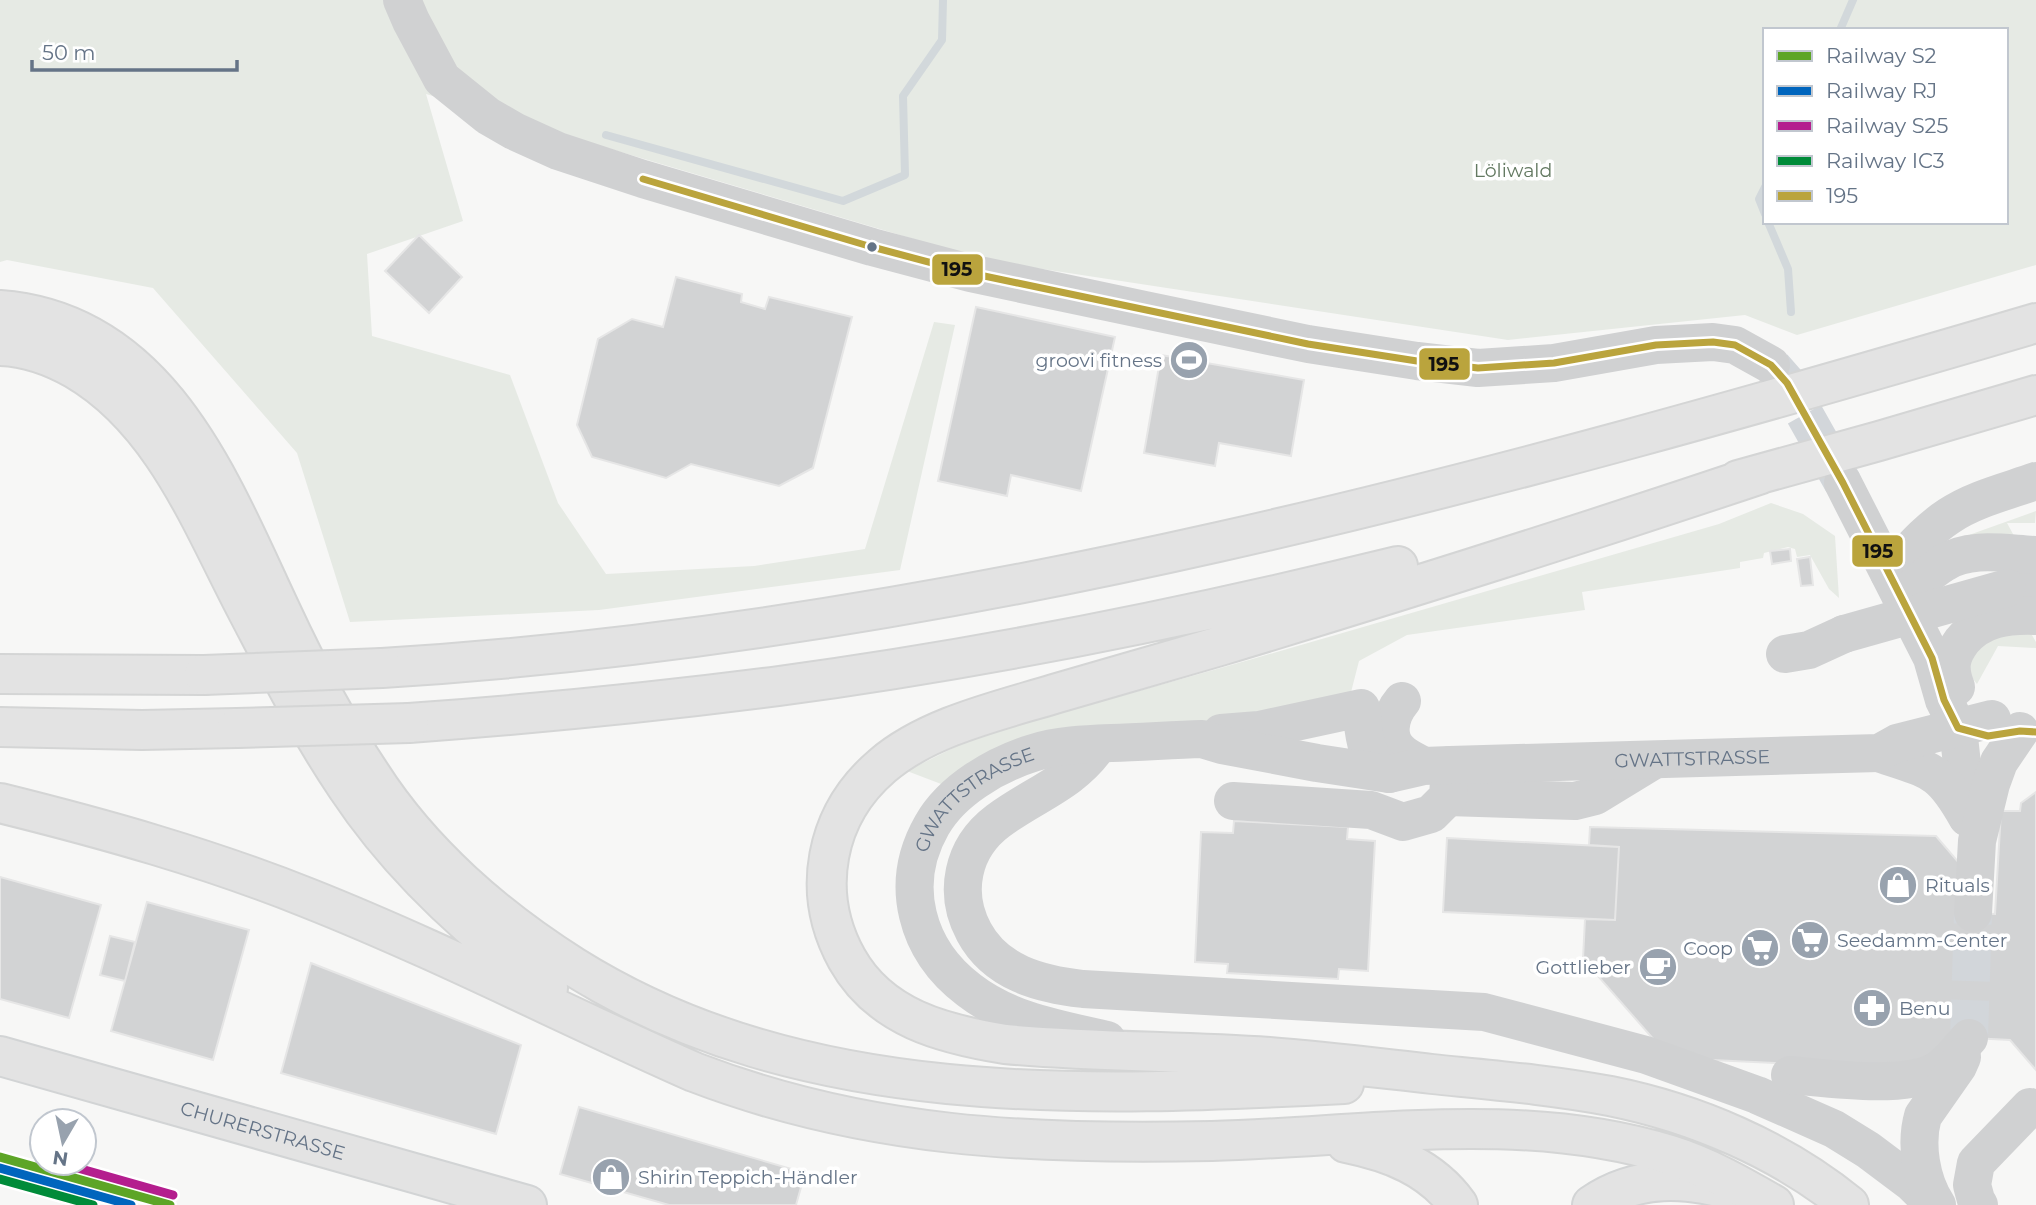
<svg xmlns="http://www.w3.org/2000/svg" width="2036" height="1205" font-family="Montserrat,sans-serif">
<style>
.green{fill:#e6eae4;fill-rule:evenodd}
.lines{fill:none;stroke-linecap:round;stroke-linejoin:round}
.stream{stroke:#d2d8db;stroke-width:8}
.building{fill:#d2d3d4;stroke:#e6e6e6;stroke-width:2}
.minor-tunnel{stroke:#d2d6da;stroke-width:38;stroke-dasharray:38 19;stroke-linecap:butt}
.major-casing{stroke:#d2d4d5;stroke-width:42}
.highway-casing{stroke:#d4d5d5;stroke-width:42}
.minor{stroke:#d0d1d2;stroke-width:38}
.major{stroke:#e3e3e3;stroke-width:38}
.highway{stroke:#e3e3e3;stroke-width:38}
.highway-bridge-casing{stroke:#d4d5d5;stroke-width:42;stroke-linecap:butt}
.minor-bridge{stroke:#d0d1d2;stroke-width:38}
.highway-bridge{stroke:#e3e3e3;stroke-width:38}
.bus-1-casing{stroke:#fff;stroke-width:12}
.bus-1{stroke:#baa43d;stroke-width:7}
.rail-1-casing{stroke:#fff;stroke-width:14}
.rail-2-casing{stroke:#fff;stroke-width:14}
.rail-3-casing{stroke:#fff;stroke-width:14}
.rail-4-casing{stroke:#fff;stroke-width:14}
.rail-1{stroke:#5da526;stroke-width:9}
.rail-2{stroke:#0065bd;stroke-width:9}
.rail-3{stroke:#b41e8e;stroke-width:9}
.rail-4{stroke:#008b39;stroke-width:9}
.bus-dot{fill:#657487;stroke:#fff;stroke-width:2.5}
.labels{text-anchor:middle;stroke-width:7;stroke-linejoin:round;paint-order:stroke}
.park-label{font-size:19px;fill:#637961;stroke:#fff}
.poi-label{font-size:19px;fill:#657487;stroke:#fff;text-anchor:start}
.street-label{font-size:19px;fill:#657487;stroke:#fff}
.line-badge{stroke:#fff;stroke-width:2.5}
.pale-badge-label{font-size:19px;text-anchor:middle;font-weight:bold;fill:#111}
</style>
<rect width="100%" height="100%" fill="#f7f7f6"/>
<path class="green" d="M0,0H2036V265L1797,335L1745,315L1508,340L984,260L426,94L463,221L367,254L372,336L510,375L558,503L606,574L754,566L865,549L934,322L955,325L900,570L599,610L350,622L297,453L153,288L7,260L0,262ZM1765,30H2006V222H1765Z
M1771,503L1803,514L1835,536L1839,598L1829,589L1810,555L1797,557L1795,549L1788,547L1764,553L1763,558L1740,562V568L1582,592L1585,610L1407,635L1359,661L1349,700L949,787L907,771L975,737L1249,660L1719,524Z
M2036,511L2035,523H2007L2019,545L1969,535Z
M2026,625L2036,642V648L1998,646L1977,684C1963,667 1969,660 1975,641Z"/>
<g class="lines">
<path class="stream" d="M1840,30L1853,0
M606,135L843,201L905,175L903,96L942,40L943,0
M1765,187L1759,199L1765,214
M1768,222L1788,269L1791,312"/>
</g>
<path class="building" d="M419,235L462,277L429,313L385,271Z
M676,277L742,294L741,302L765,309L769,297L852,317L813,468L779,486L691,464L666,478L592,457L577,425L598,339L632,319L663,327Z
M976,307L1115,337L1081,491L1011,475L1007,496L938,481Z
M1161,355L1304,380L1291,456L1219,443L1215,466L1144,453Z
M1790,549L1791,561L1772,564L1770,551Z
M1810,557L1813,585L1801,586L1797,559Z
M2036,792V1070L2010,1040L1953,1037L1917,1070L1670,1058L1583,959L1585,919L1615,920L1619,847L1589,845L1590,827L1936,836L1960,864V912L1995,914L2001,811H2020L2021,803Z
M1234,821L1348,827L1347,839L1375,841L1368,971L1339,969L1338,979L1227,973L1228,964L1195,962L1201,832L1233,833Z
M1447,838L1619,847L1615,920L1443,912Z
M0,877L101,905L69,1018L0,999Z
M147,902L249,930L213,1060L111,1031Z
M110,936L135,942L125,981L100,975Z
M311,963L521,1045L496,1134L281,1073Z
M579,1107L805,1173L796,1205H669L560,1174Z"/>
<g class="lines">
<path class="minor-tunnel" d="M1773,367L1787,383L1843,483
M1969,1038L1973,913"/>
<g class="major-casing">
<g id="major">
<path id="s2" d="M0,1056L527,1205"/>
<path d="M1592,1205C1637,1174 1687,1177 1737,1192"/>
</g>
</g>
<g class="highway-casing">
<path id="highway" d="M0,310C162,322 222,486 281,611C307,667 337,724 371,775C421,853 496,918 574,967C803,1110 1085,1097 1344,1084
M0,346C27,347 52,356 75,369C164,421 202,525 248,612C279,671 309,731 347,787C400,867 471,932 548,988
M1761,474C1582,534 1402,591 1220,646C1165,662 1109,678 1054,694C998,711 927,727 882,766C825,815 810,892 847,959C880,1018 943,1034 1005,1044C1093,1052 1181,1051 1269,1057C1323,1061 1378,1068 1432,1074C1491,1080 1552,1085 1610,1096C1695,1113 1782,1150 1849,1205
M1738,480L1879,441L2036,395
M382,668C947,633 1496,482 2036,323
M0,674L204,675
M409,723C533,714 656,702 779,686C987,658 1194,616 1398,566
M0,727L142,730L237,728
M0,803C105,829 208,858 308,898C439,950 565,1015 694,1072C866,1138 1031,1145 1212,1141C1364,1137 1521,1109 1670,1155C1706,1166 1741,1186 1774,1205
M1346,1143C1390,1152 1431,1167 1458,1205"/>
</g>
<g class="minor">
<path d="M402,0L411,21L442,79L488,116L514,131L558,151L643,179L872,247L970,273L1145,310L1308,344L1417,361L1478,368L1554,363L1656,345L1713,342L1735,345L1771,365"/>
<path d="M1843,483L1932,658L1944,700L1958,728L1968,818"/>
<path d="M1889,573C1908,553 1926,531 1949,516C1974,499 2008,491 2036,481"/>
<path d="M2007,588L2036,585"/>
<path d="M1901,597C1915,586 1929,572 1944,563C1970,546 2007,554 2036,555"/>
<path d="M1785,654L1809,650L1844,634"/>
<path d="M1956,687C1949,669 1950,657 1962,641C1981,618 2007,615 2036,616"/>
<path d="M1402,701C1390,715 1384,740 1402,753C1408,758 1415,761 1422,765"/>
<path d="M1221,733L1259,730L1361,708C1364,734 1364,760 1389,774"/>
<path d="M1099,744C1073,783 1034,794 998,821C962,848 953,893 974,932C996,973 1040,984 1083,989L1484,1012L1646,1055L1757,1095L1834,1129L1868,1150L1912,1183L1934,1205"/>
<path d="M1879,753C1929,771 1939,767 1967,817"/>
<path d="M1448,797L1575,801L1595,796L1654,760"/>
<path d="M1233,801L1371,810L1403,822L1431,814L1448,797L1450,765"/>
<path d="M1973,913L1977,841L1991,784L1999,762L2020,731"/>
<path id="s1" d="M1107,1040C1059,1029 1009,1021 969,990C916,950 898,884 932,825C952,790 995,765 1033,753C1058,745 1086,744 1112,743C1142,742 1172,740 1202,739L1222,745L1317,763L1389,774L1424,766L1450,765L1879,753L1897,743L1992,719"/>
<path d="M1790,1075C1827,1078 1901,1089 1934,1072C1948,1065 1958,1050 1969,1038"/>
<path d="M1937,1205C1921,1181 1915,1144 1923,1116L1958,1066L1962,1057"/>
<path d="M1979,1205L1976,1200L1972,1185L1976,1163L2030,1107"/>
</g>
<use href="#major" class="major"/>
<use href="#highway" class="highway"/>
<g class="highway-bridge-casing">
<path id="highway-bridge" d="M204,675L382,668
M237,728L409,723"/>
</g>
<path class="minor-bridge" d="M1844,634L2007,588"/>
<use href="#highway-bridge" class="highway-bridge"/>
<g class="bus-1-casing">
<path id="bus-1" d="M643,179L872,247L970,273L1308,344L1417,361L1478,368L1554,363L1656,345L1713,342L1735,345L1771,365L1787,383L1843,483L1932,658L1944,700L1958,728L1988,736L2020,731L2036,732"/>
</g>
<use href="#bus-1" class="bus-1"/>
<g class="rail-1-casing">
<path id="rail-1" d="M0,1157L170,1205"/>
</g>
<g class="rail-2-casing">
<path id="rail-2" d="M0,1168L131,1205"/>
</g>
<g class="rail-3-casing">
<path id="rail-3" d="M60,1163L173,1195"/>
</g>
<g class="rail-4-casing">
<path id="rail-4" d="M0,1179L93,1205"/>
</g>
<use href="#rail-1" class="rail-1"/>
<use href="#rail-2" class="rail-2"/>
<use href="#rail-3" class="rail-3"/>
<use href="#rail-4" class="rail-4"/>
</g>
<defs>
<g id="stadium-disc" transform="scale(2.0125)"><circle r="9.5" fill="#98a2ae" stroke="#fff"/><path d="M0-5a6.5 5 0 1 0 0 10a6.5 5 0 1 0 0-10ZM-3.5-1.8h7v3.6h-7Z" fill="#fff"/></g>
<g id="shop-disc" transform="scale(2.0125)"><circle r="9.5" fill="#98a2ae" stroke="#fff"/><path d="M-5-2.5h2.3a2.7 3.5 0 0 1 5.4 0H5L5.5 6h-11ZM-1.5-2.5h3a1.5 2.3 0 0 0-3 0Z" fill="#fff"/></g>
<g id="supermarket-disc" transform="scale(2.0125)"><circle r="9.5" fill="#98a2ae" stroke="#fff"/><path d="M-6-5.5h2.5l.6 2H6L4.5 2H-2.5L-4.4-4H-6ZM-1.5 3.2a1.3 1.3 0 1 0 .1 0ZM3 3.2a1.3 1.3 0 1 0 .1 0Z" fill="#fff"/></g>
<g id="cafe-disc" transform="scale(2.0125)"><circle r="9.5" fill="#98a2ae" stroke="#fff"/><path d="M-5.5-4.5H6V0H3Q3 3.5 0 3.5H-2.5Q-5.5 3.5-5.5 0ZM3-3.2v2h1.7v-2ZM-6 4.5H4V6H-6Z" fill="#fff"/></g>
<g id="pharmacy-disc" transform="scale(2.0125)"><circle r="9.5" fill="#98a2ae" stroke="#fff"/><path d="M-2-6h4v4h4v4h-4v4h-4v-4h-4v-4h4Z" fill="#fff"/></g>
</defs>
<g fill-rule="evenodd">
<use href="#stadium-disc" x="1189" y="360"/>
<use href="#shop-disc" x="1898" y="885"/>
<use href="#supermarket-disc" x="1810" y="940"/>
<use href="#supermarket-disc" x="1760" y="948"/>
<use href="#cafe-disc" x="1658" y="967"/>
<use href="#pharmacy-disc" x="1872" y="1008"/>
<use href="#shop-disc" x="611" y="1177"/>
</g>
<circle class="bus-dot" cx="872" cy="247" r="6"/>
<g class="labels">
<g class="park-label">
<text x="1513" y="177">Löliwald</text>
</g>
<g class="poi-label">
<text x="1162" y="367" text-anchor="end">groovi fitness</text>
<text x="1925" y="892">Rituals</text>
<text x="1837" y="947">Seedamm-Center</text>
<text x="1733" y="955" text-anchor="end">Coop</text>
<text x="1631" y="974" text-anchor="end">Gottlieber</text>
<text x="1899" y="1015">Benu</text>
<text x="638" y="1184">Shirin Teppich-Händler</text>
</g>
<g class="street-label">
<text dy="7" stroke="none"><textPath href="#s1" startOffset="1125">GWATTSTRASSE</textPath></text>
<text dy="7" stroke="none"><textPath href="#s1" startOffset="383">GWATTSTRASSE</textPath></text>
<text dy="7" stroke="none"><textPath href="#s2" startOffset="273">CHURERSTRASSE</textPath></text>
</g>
</g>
<g class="line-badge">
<rect x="931" y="253" width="53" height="33" rx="7" fill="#baa43d"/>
<rect x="1418" y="347" width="53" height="34" rx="7" fill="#baa43d"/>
<rect x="1851" y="534" width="53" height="34" rx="7" fill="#baa43d"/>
</g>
<g class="pale-badge-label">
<text x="957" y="276">195</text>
<text x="1444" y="371">195</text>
<text x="1878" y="558">195</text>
</g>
<rect x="1763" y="28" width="245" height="196" fill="#ffffff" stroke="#c1c7cf" stroke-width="2"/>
<rect x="1777" y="51" width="35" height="10" fill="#5da526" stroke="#c1c7cf" stroke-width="2"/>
<text x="1826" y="63" font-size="21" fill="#657487">Railway S2</text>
<rect x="1777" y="86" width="35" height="10" fill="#0065bd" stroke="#c1c7cf" stroke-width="2"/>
<text x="1826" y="98" font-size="21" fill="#657487">Railway RJ</text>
<rect x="1777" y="121" width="35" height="10" fill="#b41e8e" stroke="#c1c7cf" stroke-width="2"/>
<text x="1826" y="133" font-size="21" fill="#657487">Railway S25</text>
<rect x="1777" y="156" width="35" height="10" fill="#008b39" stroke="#c1c7cf" stroke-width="2"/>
<text x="1826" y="168" font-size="21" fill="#657487">Railway IC3</text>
<rect x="1777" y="191" width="35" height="10" fill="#baa43d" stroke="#c1c7cf" stroke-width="2"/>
<text x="1826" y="203" font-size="21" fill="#657487">195</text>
<g transform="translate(63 1142) rotate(189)"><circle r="33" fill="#ffffff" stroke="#c1c7cf" stroke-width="2"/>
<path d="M0-5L12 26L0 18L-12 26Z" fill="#98a2ae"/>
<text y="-10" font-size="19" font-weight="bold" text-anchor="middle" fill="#657487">N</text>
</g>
<path d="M32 60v10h205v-10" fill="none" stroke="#657487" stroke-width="3.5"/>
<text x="42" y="60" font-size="21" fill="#657487" stroke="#ffffff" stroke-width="5" paint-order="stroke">50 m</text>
</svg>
